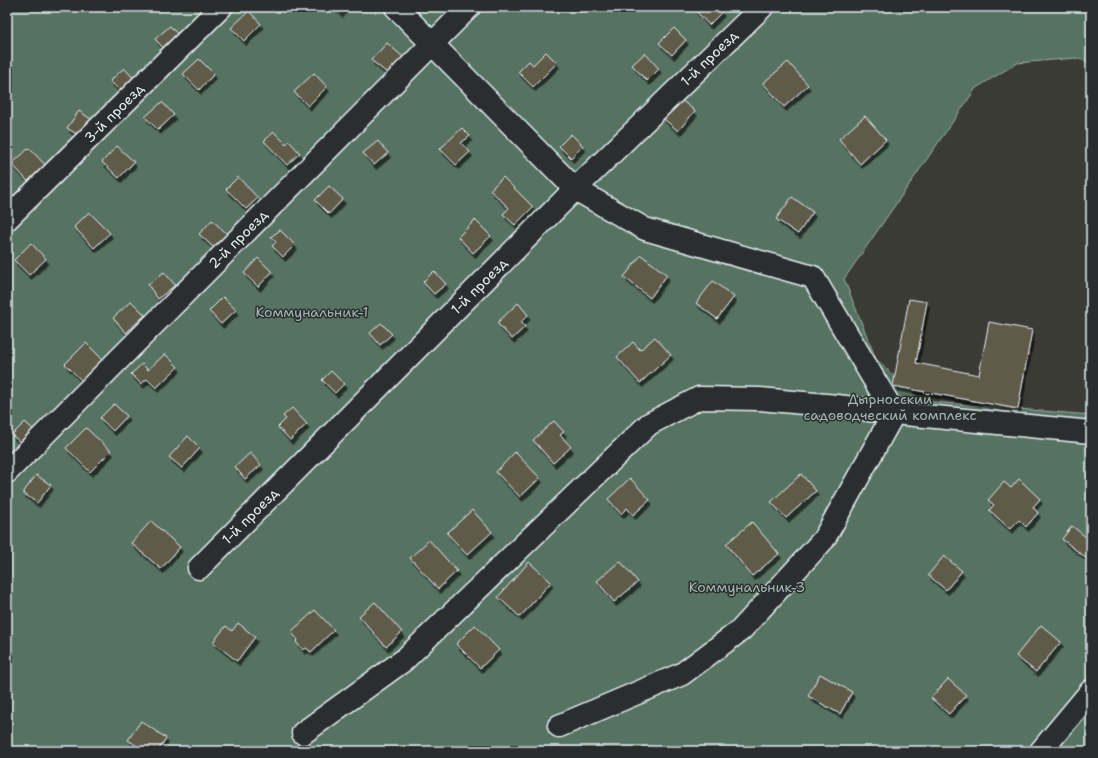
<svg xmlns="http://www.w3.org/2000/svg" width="1098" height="758" font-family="'Shantell Sans',sans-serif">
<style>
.built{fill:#3a3a36}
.green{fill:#567261;stroke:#9fb2ac}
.building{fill:#615a4a;stroke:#e8f1f8;filter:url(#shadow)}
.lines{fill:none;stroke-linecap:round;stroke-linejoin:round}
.minor-casing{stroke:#e8f1f8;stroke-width:25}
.minor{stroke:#2a2d2e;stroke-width:22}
.labels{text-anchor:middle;stroke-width:3;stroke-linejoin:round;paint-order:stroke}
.street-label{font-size:14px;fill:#e8f1f8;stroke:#2a2d2e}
.park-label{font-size:14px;fill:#a6b8b4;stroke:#2a2d2e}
</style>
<defs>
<filter id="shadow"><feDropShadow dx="2.5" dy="4.5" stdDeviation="0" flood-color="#0009"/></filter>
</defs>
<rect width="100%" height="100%" fill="#2a2d2e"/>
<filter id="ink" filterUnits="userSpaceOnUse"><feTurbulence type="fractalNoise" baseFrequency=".025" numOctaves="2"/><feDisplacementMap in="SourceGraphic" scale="8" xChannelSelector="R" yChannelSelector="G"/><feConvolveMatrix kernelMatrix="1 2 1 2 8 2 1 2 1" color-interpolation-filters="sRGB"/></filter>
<g filter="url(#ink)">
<path class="built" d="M1076,58L1091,63V415L921,401L876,359L844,278L976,88L1017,63Z"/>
<path class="green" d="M7,7H1091V63L1076,58L1017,63L976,88L844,279L876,359L921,401L1091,415V751H7Z"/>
<path class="building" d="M334,7H346L340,13Z
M696,7H717L722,12L709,25L694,9Z
M249,11L261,24L244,41L231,28Z
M170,26L181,38L166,51L155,39Z
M674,28L686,40L672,55L659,43Z
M387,43L403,57L388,74L371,60Z
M546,52L557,63L533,87L518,72L529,61L533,65Z
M645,53L659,69L647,81L632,65Z
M199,59L214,74L199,90L183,74Z
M788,62L808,85L784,107L763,83Z
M124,68L136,81L123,94L110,81Z
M314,73L327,87L308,106L294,92Z
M680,99L695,111L678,131L663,118Z
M162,102L174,115L158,130L145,117Z
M79,111L95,122L84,139L67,128Z
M865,116L886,140L860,164L839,139Z
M462,128L470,136L461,143L470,152L456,165L440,149Z
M274,132L286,144L289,141L300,153L287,165L264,141Z
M571,134L583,146L571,158L559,146Z
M378,141L388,153L374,165L363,153Z
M117,146L134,162L119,178L102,162Z
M29,148L51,171L33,187L12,164Z
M238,177L258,198L246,209L226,189Z
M503,177L533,207L515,225L503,214L509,208L490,190Z
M329,186L343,199L329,214L315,200Z
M792,197L813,212L798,234L776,219Z
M89,212L110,233L94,248L74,227Z
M212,220L227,234L214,248L199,234Z
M475,220L491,236L473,253L458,237Z
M280,230L295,245L283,257L272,246L276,242L271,237Z
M31,243L46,259L29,275L14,260Z
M641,255L667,275L650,298L624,277Z
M258,258L272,272L258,287L244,273Z
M434,271L446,284L434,294L423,282Z
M164,272L175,285L158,299L148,285Z
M713,281L734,297L717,319L696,303Z
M223,297L236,310L221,324L209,311Z
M909,299L927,302L916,363L979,375L989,322L1032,330L1018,409L893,386Z
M131,301L145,315L126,333L113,318Z
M518,303L528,315L521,322L525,327L512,339L497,323Z
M381,323L392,334L380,345L370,333Z
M655,337L671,355L640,383L617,357L633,342L640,350Z
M86,343L106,363L85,384L65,364Z
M165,354L178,367L156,388L147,379L141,384L131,374L142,364L148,370Z
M331,371L344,384L335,393L322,380Z
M114,404L127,416L113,431L100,418Z
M292,408L307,424L290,440L278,427L286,419L283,416Z
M554,421L564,432L560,435L571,447L553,463L533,440Z
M25,422L37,433L24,446L12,435Z
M86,428L111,451L90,472L66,448Z
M188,436L200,448L182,468L169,457Z
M515,452L540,478L520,497L496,472Z
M250,453L261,465L245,479L235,467Z
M801,474L816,491L786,518L771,502Z
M36,475L51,485L37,503L23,493Z
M630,478L650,500L633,515L627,508L621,514L608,499Z
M1019,479L1040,499L1033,507L1038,513L1026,527L1019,520L1010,529L989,510L994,505L988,500L1004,482L1011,488Z
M472,510L492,532L467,555L447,533Z
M151,521L180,547L161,569L131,543Z
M752,522L779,554L752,576L726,544Z
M1072,526L1091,541V562L1062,539Z
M429,540L457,571L438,589L410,558Z
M944,556L962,571L946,590L928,575Z
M620,561L638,582L614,602L597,581Z
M529,562L551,582L520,617L498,597Z
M375,602L402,632L386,647L359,616Z
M315,610L334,630L311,652L306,648L303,650L296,642L298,640L291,632Z
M238,623L255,637L237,661L213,642L226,626L232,631Z
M475,625L499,650L480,668L456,644Z
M1041,625L1061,642L1036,672L1016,656Z
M820,674L852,692L840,714L808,696Z
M948,679L966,695L949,714L931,698Z
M141,721L166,738L158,751H144L128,740Z"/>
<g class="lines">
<g class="minor-casing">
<path id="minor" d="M396,7L575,189L645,229L813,277L894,413L1091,432
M7,219L221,7
M7,472L469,7
M199,568L575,189L762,7
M303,733L404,660L649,424L699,398L760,399L837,406L894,413L824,539L741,630L682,674L559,726
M1041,751L1091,691"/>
</g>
<use href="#minor" class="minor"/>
</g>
</g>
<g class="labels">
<g class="street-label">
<text transform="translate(709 58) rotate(-44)" y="5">1-й проезд</text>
<text transform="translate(114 113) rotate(-45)" y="5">3-й проезд</text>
<text transform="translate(238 239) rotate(-45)" y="5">2-й проезд</text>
<text transform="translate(479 286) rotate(-45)" y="5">1-й проезд</text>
<text transform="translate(250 516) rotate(-45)" y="5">1-й проезд</text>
</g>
<g class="park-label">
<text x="312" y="317">Коммунальник-1</text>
<text x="890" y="404">Дырносский<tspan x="890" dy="16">садоводческий комплекс</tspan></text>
<text x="747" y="592">Коммунальник-3</text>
</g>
</g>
<rect width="1098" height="758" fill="none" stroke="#2a2d2e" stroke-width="24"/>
<rect x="12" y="12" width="1074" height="734" fill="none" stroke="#e8f1f8" stroke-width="1.5" filter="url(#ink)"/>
</svg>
